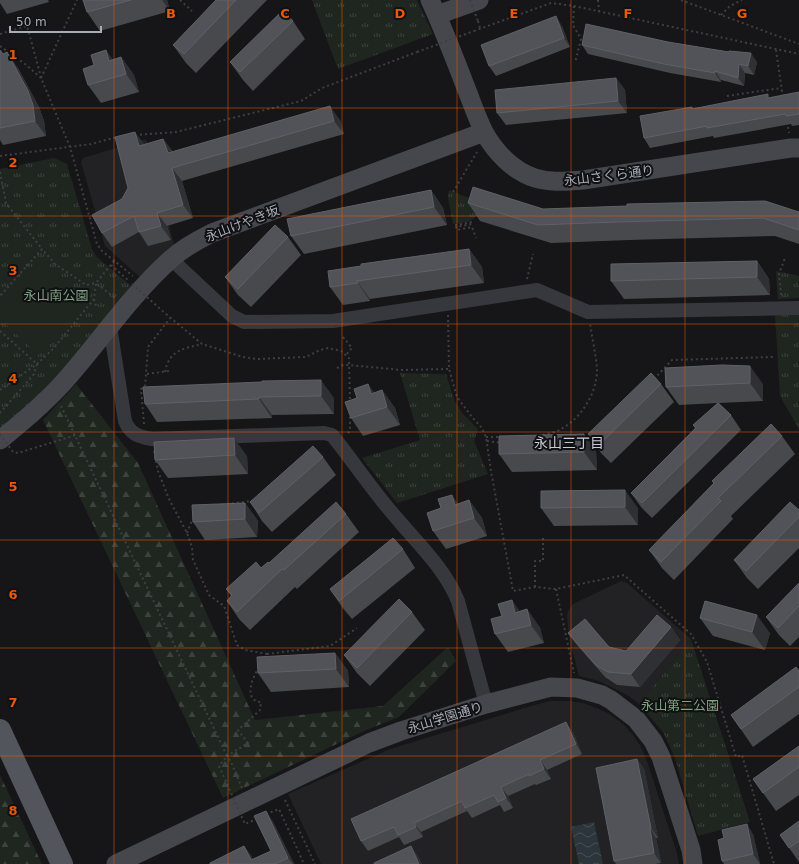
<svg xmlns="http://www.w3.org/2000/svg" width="799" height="864" font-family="'DejaVu Sans','Noto Sans JP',sans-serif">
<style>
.built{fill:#222225}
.grass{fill:url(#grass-tufts)}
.forest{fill:url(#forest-firs)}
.pitch{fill:#1e261f}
.water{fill:url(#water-waves)}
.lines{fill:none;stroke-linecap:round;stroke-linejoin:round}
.path{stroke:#3d3f44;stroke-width:2;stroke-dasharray:2 3;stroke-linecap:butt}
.street{stroke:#37383d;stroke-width:14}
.secondary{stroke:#45474d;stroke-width:19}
.primary{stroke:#53555c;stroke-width:22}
.path-bridge{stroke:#3d3f44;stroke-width:2;stroke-dasharray:2 3;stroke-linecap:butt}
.wall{fill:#47494d}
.shaded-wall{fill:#2f3033}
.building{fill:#525359;stroke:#5f6168}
.grid{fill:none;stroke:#e8590c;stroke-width:1;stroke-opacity:0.55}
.labels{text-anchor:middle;stroke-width:4;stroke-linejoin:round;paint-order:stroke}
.street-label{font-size:13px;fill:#a8adb8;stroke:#111113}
.park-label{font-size:13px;fill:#7fa381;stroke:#111113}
.neighbourhood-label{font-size:14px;fill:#c9ccd4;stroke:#111113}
.grid-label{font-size:13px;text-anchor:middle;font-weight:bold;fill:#e8590c;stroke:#111113;stroke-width:4;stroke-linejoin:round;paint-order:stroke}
</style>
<defs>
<pattern id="grass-tufts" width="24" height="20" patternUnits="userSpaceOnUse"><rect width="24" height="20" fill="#1e261f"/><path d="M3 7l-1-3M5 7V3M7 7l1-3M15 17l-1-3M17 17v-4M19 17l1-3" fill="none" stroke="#3c433d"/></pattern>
<pattern id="forest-firs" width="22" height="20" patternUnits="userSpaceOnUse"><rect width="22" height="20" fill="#1e261f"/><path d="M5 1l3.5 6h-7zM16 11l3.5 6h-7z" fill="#3c433d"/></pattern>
<pattern id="water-waves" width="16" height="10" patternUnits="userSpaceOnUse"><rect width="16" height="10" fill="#2c353c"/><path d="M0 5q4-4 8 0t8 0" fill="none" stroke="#485056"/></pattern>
</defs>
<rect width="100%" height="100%" fill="#161618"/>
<path class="built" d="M146,139L175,248L142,279L105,246L81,162L83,158Z
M621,581L627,583L691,639L639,704L627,695L599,681L579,676L569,638L567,616L568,611L573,604Z
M550,701H570L583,703L599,709L611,715L624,725L633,735L640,745L647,761L677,853L679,864H321L288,794L390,749L531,706Z"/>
<path class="grass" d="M312,0H417L433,34L338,69Z
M54,158L67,164L92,249L97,257L136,290L49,387L0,431V169Z
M449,190L479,202C478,223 470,221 453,224L448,198Z
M776,271L799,276V298L778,299Z
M775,314H799V429L780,396Z
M400,373L446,374L455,402L463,414L478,429L474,441L488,474L397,503L362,458L420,440Z
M691,639L750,822L698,836L675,758L663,732L639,704Z"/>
<path class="forest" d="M76,384L138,463L255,720L383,706L448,647L456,661L399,717L364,731L223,798L43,420Z
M0,775L42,864H0Z"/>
<path class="pitch" d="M36,263L84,306L39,355L0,319V306Z"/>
<path class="water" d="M594,822L603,864H579L571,827Z"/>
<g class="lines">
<path class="path" d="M180,0L192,11
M598,0L599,12
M681,0L799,44
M574,6L573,25L581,39L575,63
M721,15L730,6L742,0
M478,21L480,28
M474,31L551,3L574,6L799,54
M0,34L27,26L41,77
M0,46L25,64L41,78L70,147L97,244L102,251L133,276
M776,50L783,98
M41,78L77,0
M727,96L781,88
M787,122L789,133
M135,135L176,132L301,101L322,88L417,52
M0,156L91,144L117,137
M0,172L6,203L42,249L0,296
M453,192L477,152
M456,224V225L472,222V224L456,227L457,230L472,227L476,238
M114,261L96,283L115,298
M111,265L128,280
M527,279L533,254
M781,295L779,274L785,258
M94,299L96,306
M166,314L202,344L243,357L257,359L306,357L320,350L328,348L341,351L349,358L350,402
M448,315L449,369L457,397L472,417L481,427L486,437L491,471L513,591L535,587L556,589L624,575L691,634L707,662L736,757L742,755L774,864
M0,331L37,364L34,374L0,413
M343,337L352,348L346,355
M337,368L343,365H349L401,370L449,369
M165,372C169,350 183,349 202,344
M147,374L169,371
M654,379L672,360L773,357
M0,390L37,364L53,349L94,299L96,283L86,285L55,264L42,249
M61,406L227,756L219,766
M144,424L141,389L145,387L148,347L170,318
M348,433L350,431V413
M538,436C545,434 555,433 561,429C582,418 597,392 597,370C596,355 592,338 590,323
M486,437H501
M487,441L502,443
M154,451L158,471L169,499L187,533L192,547L193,560L209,595L224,606L237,645L245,650L267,654L264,659
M227,504L252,501
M187,533L193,518
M535,587V561H543V538
M556,589L574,673
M267,654L330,646L357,628
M242,788L231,762L227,756L248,743L238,730L260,710L261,702C243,701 252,677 259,668
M285,800L315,864"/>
<path class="street" d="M171,259L232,316L244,322L333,321L537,290L588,312L799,308
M110,327L125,421C130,434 139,437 152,439L324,433L332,435C353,461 372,490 394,515C417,543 444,567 458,601L486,704"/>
<path class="secondary" d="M430,0C444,30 456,62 468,93C473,106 478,120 484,132C495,152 513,171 535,178C551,183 567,181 583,180L791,148H799
M437,15L479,0
M0,440C25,420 49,400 69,376C103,337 132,294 171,259C183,248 198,240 212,233L484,132
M116,864L369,743L401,731L486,704L551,687L577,688L602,695L611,700L636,719L653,741L661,757L691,850L693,864"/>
<path class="primary" d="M0,730L62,864"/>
<path class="path-bridge" d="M470,0L478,21
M417,52L474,31
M132,284L166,314
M0,434L13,452L18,453L76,435
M219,766L245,824L257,819
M266,814L279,809L304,864"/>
</g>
<path class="wall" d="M0,0H48L49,2L7,14L0,3Z
M83,0H167L170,11L100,31L87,12Z
M216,0H267L196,73L186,63L173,45Z
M293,21L305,39L253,91L243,80L230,62Z
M562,26L570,47L496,76L489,66Z
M582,45L757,62L754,75L745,73L744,86L721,80V82L670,73L588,54Z
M0,50L3,54L18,68L39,107L44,121L46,136L3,145L0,140Z
M121,57L134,75L139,92L101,103L88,85L113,60Z
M616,78L625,90L627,113L506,125L497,113Z
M799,92V125L792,126L791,124L714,138L713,136L650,148L644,138L693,109L770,98Z
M340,120L344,134L182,181L193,218L167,226L171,240L148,246L139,232L112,247L102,233L128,188L144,145L163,139L173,152Z
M431,190L443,208L447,225L304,254L291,236Z
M468,203L543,209L799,212V244L775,236L629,240L551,243L480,221Z
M288,237L301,255L251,307L238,295L225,277Z
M469,249L482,267L484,283L370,299V301L343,305L330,287Z
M757,261L769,279L770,295L624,299L611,281Z
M665,368L763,384V401L719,403L731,415L741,430L652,518L641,507L631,493L695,428L693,425L718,403L679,405L666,387Z
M262,382L334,398V414L272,415V418L157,422L145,404Z
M368,384L374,393L382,390L395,408L400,425L363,436L351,418Z
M661,384L674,402L611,463L601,453L588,434Z
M584,434L596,452L597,470L512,472L499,454Z
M782,436L795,454L731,516L733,519L674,580L662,568L649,550L714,483L712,481Z
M154,442L247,456L248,474L168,478L155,460Z
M323,457L336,475L272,532L262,521L250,502Z
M541,491L638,508V525L554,526L541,508Z
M469,500L482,518L487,536L446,549L433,531L458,504Z
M245,503L258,521L257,537L205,540L193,522Z
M799,510V548L758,589L747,578L734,560Z
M346,514L359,532L297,589L295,587L250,630L239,619L227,601L231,596L226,589L269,563Z
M403,549L415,568L352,619L342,607L330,589Z
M799,583V637L790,646L779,635L766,617Z
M527,609L540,628L544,643L508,652L495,634L520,611Z
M412,612L425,630L370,686L357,673L344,655Z
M700,618L770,633L765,650L713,636Z
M671,627L680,640L640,687L617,685L605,677L577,645L568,633L609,647L626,651Z
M335,653L348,671L349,687L271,692L258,673Z
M799,671V714L753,747L731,715Z
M573,732L582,754L547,770L551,779L536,785L535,784L508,796L513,808L504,812L500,805L472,818L467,811L421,832L423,837L404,845L399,837L368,851L361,841Z
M799,746V795L776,811L753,779Z
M637,759L644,769L658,838H656L661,863L655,864H616L614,861Z
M272,820L294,864H210L244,846L253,859L271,851Z
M799,821V862L780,835Z
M753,834L760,864H724L722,861Z"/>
<path class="shaded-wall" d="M162,0H167L170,11Z
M556,16L562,26L570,47L564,38Z
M106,50L119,68L109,61Z
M7,52L18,68L39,107L44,121L46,136L35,121Z
M751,53L757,62L754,75L748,66Z
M121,57L134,75L139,92L126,74Z
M739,64L745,73L744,86L738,78Z
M715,71L721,80V82L715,73Z
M616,78L625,90L627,113L618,101Z
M330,106L340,120L344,134L334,121Z
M135,132L145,145L139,146Z
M163,139L173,153L177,167L168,153Z
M172,168L182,181L193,218L183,205Z
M431,190L443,208L447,225L434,207Z
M157,213L167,226L171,240L161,226Z
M469,249L482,267L484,283L471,265Z
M757,261L769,279L770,295L757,277Z
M357,281L370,299V301L358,283Z
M750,366L763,384V401L750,383Z
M321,380L334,398V414L321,396Z
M368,384L381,402L371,394Z
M382,390L395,408L400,425L387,407Z
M259,397L272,415V418L259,399Z
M584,434L596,452L597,470L584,452Z
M234,438L247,456L248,474L235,455Z
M625,490L638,508V525L625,507Z
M452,495L465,514L455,505Z
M469,500L482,518L487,536L474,518Z
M245,503L258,521L257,537L245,519Z
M512,600L525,619L515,613Z
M527,609L540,628L544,643L531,625Z
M757,615L770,633L765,650L752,632Z
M671,627L680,640L640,687L631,674Z
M335,653L348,671L349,687L336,669Z
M566,722L573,732L582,754L576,744Z
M637,759L644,769L658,838L651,828Z
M540,760L547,770L551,779L544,769Z
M501,787L508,796L513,808L506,798Z
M266,811L272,820L294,864H293L288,858Z
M414,823L421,832L423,837L416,827Z
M747,824L753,834L760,864L753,854Z
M650,828L656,838L661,863L654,853Z
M244,846L251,855L255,864L251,860Z
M411,846L418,856L422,864H419Z"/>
<path class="building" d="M83,0H131L87,12Z
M216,0H236L184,54L173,45Z
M283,10L293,21L240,72L230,62Z
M556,16L564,38L489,66L481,45Z
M586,24L668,42L729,52V51L751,53L748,66L739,64L738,78L715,71V73L664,64L582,45Z
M0,50L3,54L7,52L28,91L33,105L35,121L0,128Z
M106,50L109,61L121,57L126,74L88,85L83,69L94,65L91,55Z
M616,78L618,101L497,113L495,90Z
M799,92V114L786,116L785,114L707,128V126L644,138L640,116L692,107V109L768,94V98Z
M330,106L334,121L172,168L183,205L157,213L161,226L139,232L134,216L102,233L92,215L122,199L128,188L115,137L135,132L139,146L163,139L168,153Z
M473,187L543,209L627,206V204L765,201L799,212V230L763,218L616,222L538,225L468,203Z
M431,190L434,207L291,236L287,219Z
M275,225L288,237L238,289L225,277Z
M469,249L471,265L357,281L358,283L330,287L328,271L361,266V264Z
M757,261V277L611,281V264Z
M722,365L750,366V383L666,387L665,368Z
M651,373L661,384L599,445L588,434Z
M321,380V396L259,397V399L145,404L143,387L262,382V381Z
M368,384L371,394L382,390L387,407L351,418L345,402L357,398L354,389Z
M718,403L731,415L642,503L631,493L696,428L693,425Z
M771,424L782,436L718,498L721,501L661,562L649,550L714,483L712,481Z
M584,434V452L499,454V436Z
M234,438L235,455L155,460L154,442Z
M313,446L323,457L259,513L250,502Z
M625,490V507L541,508V491Z
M452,495L455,505L469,500L474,518L433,531L427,513L441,508L438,499Z
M336,502L346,514L284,570L282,569L237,612L227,601L232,595L226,589L256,562L261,568L268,562L269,563Z
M790,502L799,510V517L746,571L734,560Z
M245,503V519L193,522L192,505Z
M393,538L403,549L339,601L330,589Z
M799,583V606L778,628L766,617Z
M399,599L412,612L357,668L344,655Z
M512,600L515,613L527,609L531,625L495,634L491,619L502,616L498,604Z
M705,601L757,615L752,632L700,618Z
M657,615L671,627L631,674L608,672L596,665L568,633L585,619L609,647L626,651Z
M335,653L336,669L258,673L257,657Z
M796,667L799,671V687L741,729L731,715Z
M566,722L576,744L540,760L544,769L529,776V774L501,787L506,798L498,802L494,795L465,808L462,801L414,823L416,827L398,835L394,827L361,841L351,819Z
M799,746V767L763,793L753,779Z
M637,759L651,828H650L654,853L614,861L596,768Z
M266,811L288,858L275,864H210V863L244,846L251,860L271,851L254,816Z
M799,821V841L789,848L780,835Z
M747,824L753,854L722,861L718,840L724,838L722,830Z
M411,846L419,864H374V863Z"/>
<path class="grid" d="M114,0V864M228,0V864M342,0V864M457,0V864M571,0V864M685,0V864M0,108H799M0,216H799M0,324H799M0,432H799M0,540H799M0,648H799M0,756H799"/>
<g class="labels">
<g class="street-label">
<text transform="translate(609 175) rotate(-7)" y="5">永山さくら通り</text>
<text transform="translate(242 223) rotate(-21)" y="5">永山けやき坂</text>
<text transform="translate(445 717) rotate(-17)" y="5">永山学園通り</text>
</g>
<g class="park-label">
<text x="56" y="300">永山南公園</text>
<text x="680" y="710">永山第二公園</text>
</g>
<g class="neighbourhood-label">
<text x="569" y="448">永山三丁目</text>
</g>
</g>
<g class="grid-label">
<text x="171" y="18">B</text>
<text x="285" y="18">C</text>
<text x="400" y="18">D</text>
<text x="514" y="18">E</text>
<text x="628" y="18">F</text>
<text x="742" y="18">G</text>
<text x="13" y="59">1</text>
<text x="13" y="167">2</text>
<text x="13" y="275">3</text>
<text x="13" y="383">4</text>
<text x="13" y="491">5</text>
<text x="13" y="599">6</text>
<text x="13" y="707">7</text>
<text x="13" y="815">8</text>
</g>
<path d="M10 26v6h91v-6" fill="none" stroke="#a8adb8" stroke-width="2"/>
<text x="16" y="26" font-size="12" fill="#a8adb8" stroke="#111113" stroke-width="3" paint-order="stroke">50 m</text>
</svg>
